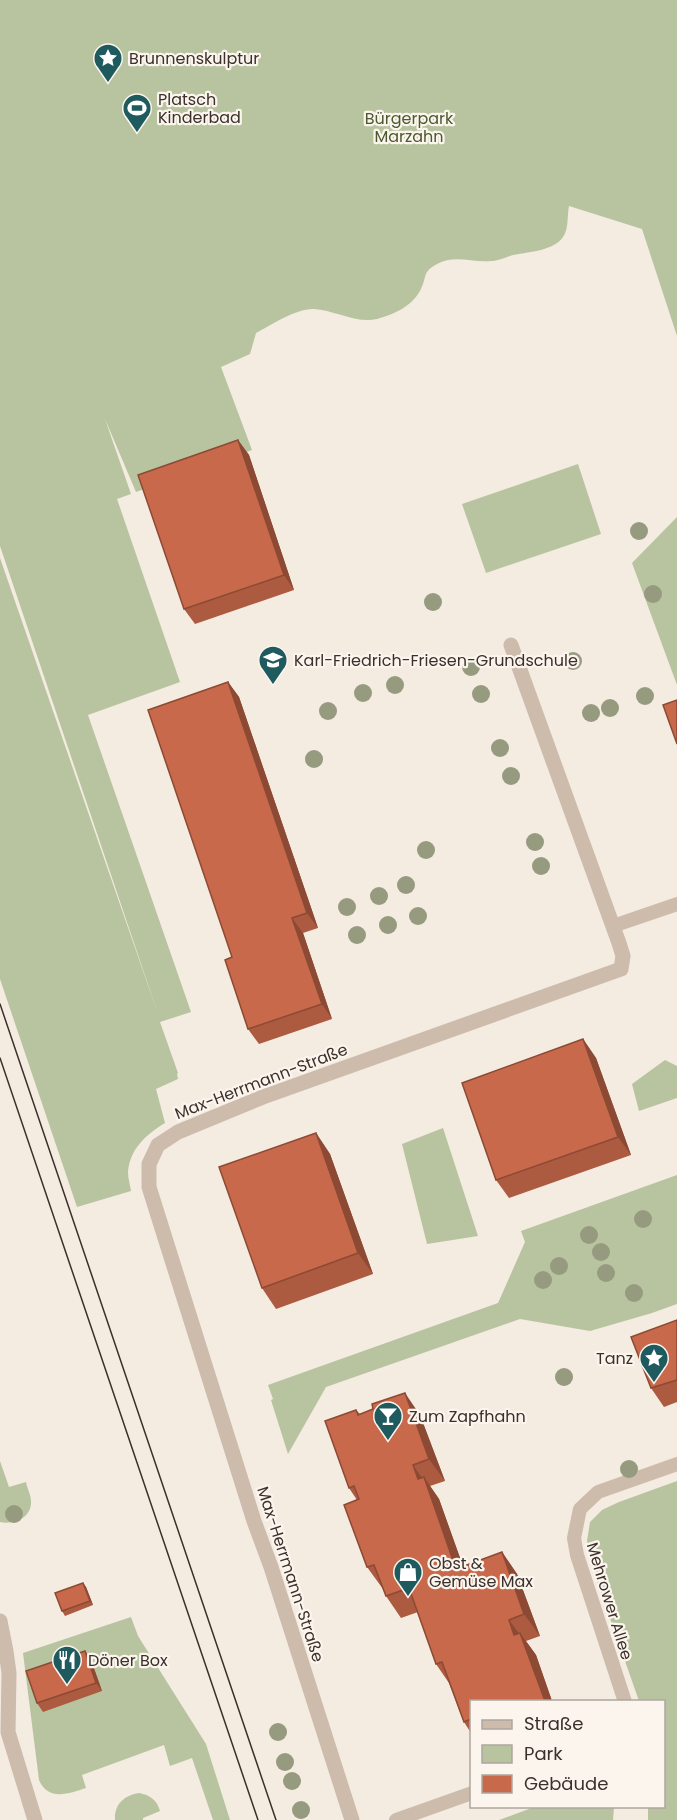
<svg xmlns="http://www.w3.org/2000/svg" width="677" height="1820" font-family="Poppins,sans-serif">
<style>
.green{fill:#b8c4a0}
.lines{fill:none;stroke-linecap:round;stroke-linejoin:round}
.lane{stroke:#cdbbac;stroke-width:14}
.street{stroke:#cdbbac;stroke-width:15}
.tram{stroke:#3b302b;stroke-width:1.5}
.tree{fill:#969b7f}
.wall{fill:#ac5a40}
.shaded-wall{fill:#8c4a34}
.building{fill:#c8694b;stroke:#8c4a34;stroke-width:1.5}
.labels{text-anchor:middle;stroke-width:4.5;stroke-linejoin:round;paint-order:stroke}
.poi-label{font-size:16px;fill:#3b302b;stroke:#fbf5ee;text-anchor:start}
.park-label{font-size:16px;fill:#4a5a2e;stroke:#fbf5ee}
.street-label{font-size:16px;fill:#3b302b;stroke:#fbf5ee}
</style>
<rect width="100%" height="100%" fill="#f4ebe1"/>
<path class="green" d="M0,0H677V336L642,229L569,206C567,215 569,229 563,237C554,251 527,252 513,255C506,257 498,261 491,261C472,263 455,254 437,264C422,272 427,277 421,289C412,307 394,314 377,319C357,324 334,310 314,309C297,308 271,325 256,333L250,354L221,367L252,450L136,492L105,419L131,494L117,499L180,682L88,715L191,1012L160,1022L178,1073L177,1074L178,1079L156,1089L165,1123C147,1134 130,1148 128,1172C128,1178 130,1185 131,1191L77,1207L0,979V558L159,1017L0,546Z
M578,464L601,534L486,573L462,504Z
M677,517V685L632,563Z
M665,1060L677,1066V1098L639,1111L632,1084Z
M443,1128L478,1236L427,1244L402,1144Z
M677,1175V1304L652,1313L590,1331L520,1319L326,1387L288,1454L271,1400L273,1399L268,1385L498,1303L525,1242L521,1231Z
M0,1461L9,1487L26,1482C27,1488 31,1495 31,1501C32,1518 14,1525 0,1522Z
M677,1481V1820H648V1807L664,1806V1702L639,1701L598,1584L587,1541L590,1522L602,1510L619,1502Z
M131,1617L138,1636L206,1744L230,1820H213L192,1758L170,1766L164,1745L82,1775L86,1788C68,1794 48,1801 39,1780L23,1653Z
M139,1793C150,1795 157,1800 160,1811L143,1818V1820H115C114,1804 125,1795 139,1793Z
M537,1806L614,1807L613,1820H499Z"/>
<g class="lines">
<path class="lane" d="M613,926L677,904
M625,1702L577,1555L574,1538L580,1509L598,1492L677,1464
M396,1820L472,1793"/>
<path class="street" d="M0,1621L6,1651L9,1673L8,1732L35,1820
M352,1820L271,1567L254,1521L149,1187V1164L158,1145L178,1132L263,1097L621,969L623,956L619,943L511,645"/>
<path class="tram" d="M0,1004L276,1820
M0,1058L258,1820"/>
</g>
<g class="tree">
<circle cx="639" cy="531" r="9"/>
<circle cx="653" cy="594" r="9"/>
<circle cx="433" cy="602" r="9"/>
<circle cx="573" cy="661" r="9"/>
<circle cx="471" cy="667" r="9"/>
<circle cx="395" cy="685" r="9"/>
<circle cx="363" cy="693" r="9"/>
<circle cx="481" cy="694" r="9"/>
<circle cx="645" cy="696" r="9"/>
<circle cx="610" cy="708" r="9"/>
<circle cx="328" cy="711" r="9"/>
<circle cx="591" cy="713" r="9"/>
<circle cx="500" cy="748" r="9"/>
<circle cx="314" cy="759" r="9"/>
<circle cx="511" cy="776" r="9"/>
<circle cx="535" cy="842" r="9"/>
<circle cx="426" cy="850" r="9"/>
<circle cx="541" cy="866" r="9"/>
<circle cx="406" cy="885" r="9"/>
<circle cx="379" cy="896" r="9"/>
<circle cx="347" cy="907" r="9"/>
<circle cx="418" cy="916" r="9"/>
<circle cx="388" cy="925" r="9"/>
<circle cx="357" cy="935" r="9"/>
<circle cx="643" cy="1219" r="9"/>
<circle cx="589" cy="1235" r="9"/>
<circle cx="601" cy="1252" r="9"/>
<circle cx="559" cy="1266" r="9"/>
<circle cx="606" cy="1273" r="9"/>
<circle cx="543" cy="1280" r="9"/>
<circle cx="634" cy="1293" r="9"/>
<circle cx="564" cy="1377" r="9"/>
<circle cx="629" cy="1469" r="9"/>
<circle cx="14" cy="1514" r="9"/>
<circle cx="278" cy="1732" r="9"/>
<circle cx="285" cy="1762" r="9"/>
<circle cx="292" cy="1781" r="9"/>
<circle cx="301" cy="1810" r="9"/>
</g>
<path class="wall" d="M238,440L249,455L294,590L195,624L184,609Z
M228,682L239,697L318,928L303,933L332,1019L259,1044L248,1029L232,957Z
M583,1039L596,1058L631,1155L509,1198L496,1180Z
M316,1133L330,1154L373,1274L276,1309L262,1288Z
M677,1320V1402L664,1407L651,1388Z
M356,1410L360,1414L420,1415L445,1481L430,1486L439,1499L463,1567L502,1552L517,1574L540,1636L526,1641L536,1655L552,1701H471V1733L464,1722L449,1683L436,1664L418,1612L401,1618L386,1596L383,1589L367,1567L357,1500L349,1488Z
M83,1583L86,1587L93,1605L65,1616L62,1611Z
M91,1660L102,1691L43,1712L37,1703Z"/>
<path class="shaded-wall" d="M238,440L249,455L294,590L284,575Z
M228,682L239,697L318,928L307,913Z
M292,918L303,933L332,1019L322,1004Z
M583,1039L596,1058L631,1155L618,1137Z
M316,1133L330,1154L373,1274L358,1253Z
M405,1393L420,1415L445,1481L429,1459Z
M413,1465L426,1484L424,1477L439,1499L472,1591L456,1569L418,1479Z
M502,1552L517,1574L540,1636L524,1614Z
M83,1583L86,1587L93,1605L90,1601Z
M509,1620L523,1639L520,1633L536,1655L552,1701H545L514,1635Z
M85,1651L91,1660L102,1691L96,1683Z"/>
<path class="building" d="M238,440L284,575L184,609L138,475Z
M228,682L307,913L292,918L322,1004L248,1029L225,960L232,957L148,710Z
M677,700V744L663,705Z
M583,1039L618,1137L496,1180L462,1083Z
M316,1133L358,1253L262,1288L219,1167Z
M677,1320V1380L651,1388L631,1337Z
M405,1393L429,1459L413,1465L418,1479L424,1477L456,1569L502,1552L524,1614L509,1620L514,1635L520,1633L545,1701H471V1719L464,1722L442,1662L436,1664L409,1588L386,1596L374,1565L367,1567L344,1505L359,1499L354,1486L349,1488L325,1421L356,1410L358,1415L373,1409L372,1404Z
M83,1583L90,1601L62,1611L55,1593Z
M85,1651L96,1683L37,1703L26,1671Z"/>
<defs>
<g id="sight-pin" transform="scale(1.5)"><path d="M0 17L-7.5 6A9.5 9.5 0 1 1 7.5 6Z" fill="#1f5a5e" stroke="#fbf5ee"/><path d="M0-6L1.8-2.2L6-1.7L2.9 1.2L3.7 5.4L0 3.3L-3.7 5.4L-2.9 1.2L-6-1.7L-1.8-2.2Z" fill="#fff"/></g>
<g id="stadium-pin" transform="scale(1.5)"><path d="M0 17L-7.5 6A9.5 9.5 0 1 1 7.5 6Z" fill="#1f5a5e" stroke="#fbf5ee"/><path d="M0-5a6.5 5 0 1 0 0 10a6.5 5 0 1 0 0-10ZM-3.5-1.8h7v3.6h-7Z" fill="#fff"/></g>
<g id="school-pin" transform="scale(1.5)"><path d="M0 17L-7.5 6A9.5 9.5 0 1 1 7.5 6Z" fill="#1f5a5e" stroke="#fbf5ee"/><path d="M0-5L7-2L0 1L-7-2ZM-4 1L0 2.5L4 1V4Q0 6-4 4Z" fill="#fff"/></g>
<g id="bar-pin" transform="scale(1.5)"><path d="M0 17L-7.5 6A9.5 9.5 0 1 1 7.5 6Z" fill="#1f5a5e" stroke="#fbf5ee"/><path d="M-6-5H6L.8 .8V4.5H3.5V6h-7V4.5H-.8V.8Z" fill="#fff"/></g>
<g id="shop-pin" transform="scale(1.5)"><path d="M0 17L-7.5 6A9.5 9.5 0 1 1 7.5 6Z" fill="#1f5a5e" stroke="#fbf5ee"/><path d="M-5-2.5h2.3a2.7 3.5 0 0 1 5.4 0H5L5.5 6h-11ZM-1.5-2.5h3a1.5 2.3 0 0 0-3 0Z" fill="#fff"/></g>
<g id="restaurant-pin" transform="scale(1.5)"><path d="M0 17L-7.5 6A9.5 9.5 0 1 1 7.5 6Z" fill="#1f5a5e" stroke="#fbf5ee"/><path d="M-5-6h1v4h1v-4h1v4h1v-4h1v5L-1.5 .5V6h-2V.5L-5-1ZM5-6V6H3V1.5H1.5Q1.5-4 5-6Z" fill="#fff"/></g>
</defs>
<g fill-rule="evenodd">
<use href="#sight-pin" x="108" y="58"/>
<use href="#stadium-pin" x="137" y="108"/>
<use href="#school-pin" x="273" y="660"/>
<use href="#sight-pin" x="654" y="1358"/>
<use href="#bar-pin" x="388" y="1416"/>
<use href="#shop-pin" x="408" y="1572"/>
<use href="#restaurant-pin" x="67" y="1660"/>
</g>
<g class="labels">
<g class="poi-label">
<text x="129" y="64">Brunnenskulptur</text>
<text x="158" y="105">Platsch<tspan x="158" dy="18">Kinderbad</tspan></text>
<text x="294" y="666">Karl-Friedrich-Friesen-Grundschule</text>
<text x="633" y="1364" text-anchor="end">Tanz</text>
<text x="409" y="1422">Zum Zapfhahn</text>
<text x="429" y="1569">Obst &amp;<tspan x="429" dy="18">Gemüse Max</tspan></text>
<text x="88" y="1666">Döner Box</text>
</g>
<g class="park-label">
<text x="409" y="124">Bürgerpark<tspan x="409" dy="18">Marzahn</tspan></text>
</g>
<g class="street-label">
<text transform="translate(261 1081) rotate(-21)" y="6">Max-Herrmann-Straße</text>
<text transform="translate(291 1574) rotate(72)" y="6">Max-Herrmann-Straße</text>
<text transform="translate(610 1601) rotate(73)" y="6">Mehrower Allee</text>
</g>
</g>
<rect x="470" y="1700" width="195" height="108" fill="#fbf5ee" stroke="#aea6a0" stroke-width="1.5"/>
<rect x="482" y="1720" width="30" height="9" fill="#cdbbac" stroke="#aea6a0" stroke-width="1.5"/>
<text x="524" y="1730" font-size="18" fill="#3b302b">Straße</text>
<rect x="482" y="1745" width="30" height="18" fill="#b8c4a0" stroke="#aea6a0" stroke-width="1.5"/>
<text x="524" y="1760" font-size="18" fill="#3b302b">Park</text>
<rect x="482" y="1775" width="30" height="18" fill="#c8694b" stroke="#aea6a0" stroke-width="1.5"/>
<text x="524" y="1790" font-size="18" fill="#3b302b">Gebäude</text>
</svg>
